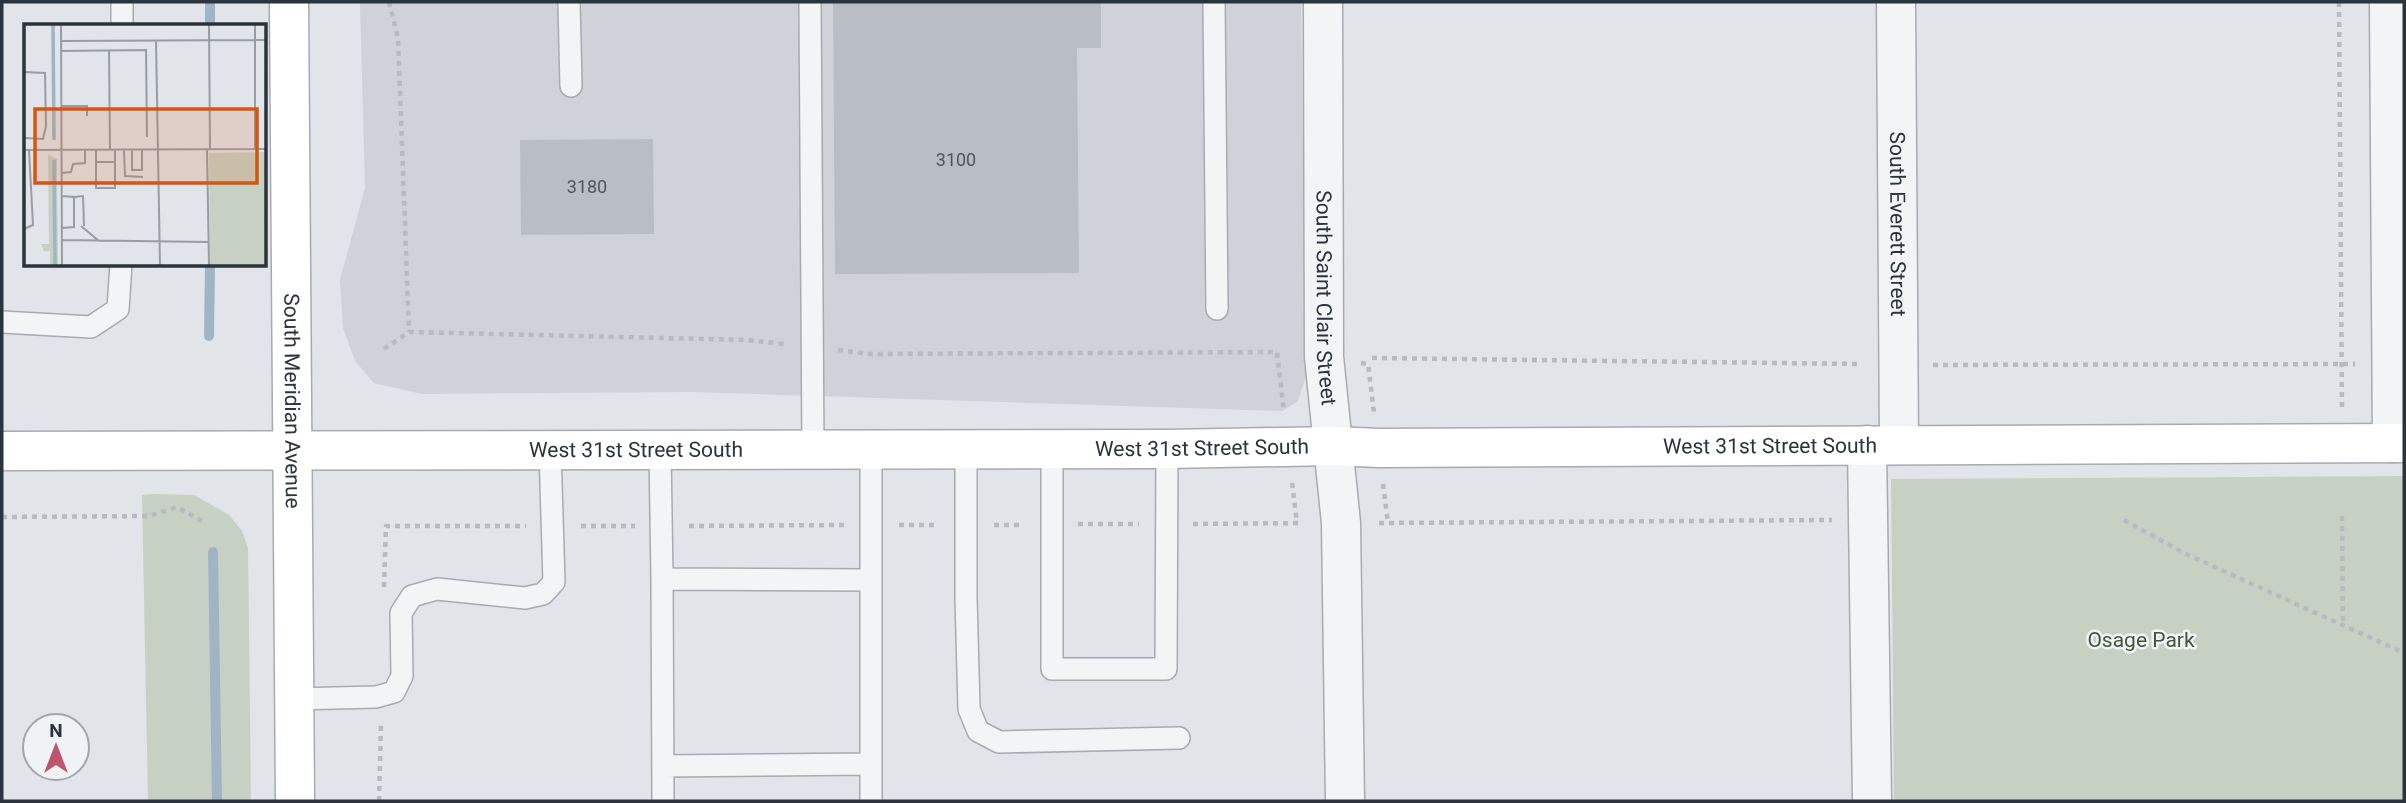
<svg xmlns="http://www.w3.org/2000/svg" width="2406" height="803" font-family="Roboto,sans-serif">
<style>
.built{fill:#cfd3d9}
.green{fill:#c7d1c3}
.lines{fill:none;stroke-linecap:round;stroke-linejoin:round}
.stream{stroke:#a0b4c4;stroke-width:10}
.building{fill:#b8bec4}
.lane-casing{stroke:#a7abb1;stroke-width:24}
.street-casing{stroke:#a7abb1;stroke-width:41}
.secondary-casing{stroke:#a7abb1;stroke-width:41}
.path{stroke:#b7babe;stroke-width:4.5;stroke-dasharray:5 5;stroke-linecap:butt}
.lane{stroke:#f3f4f6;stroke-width:21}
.street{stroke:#f3f4f6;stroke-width:38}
.secondary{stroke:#fff;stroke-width:38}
.labels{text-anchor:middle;stroke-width:5;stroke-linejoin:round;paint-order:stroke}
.number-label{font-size:18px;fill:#4e565f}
.street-label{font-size:21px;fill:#2b333d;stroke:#f0f3f5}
.park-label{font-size:21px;fill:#42573a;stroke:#f0f3f5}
.inset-river{fill:none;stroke:#a0b4c4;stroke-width:3.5}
.inset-road{fill:none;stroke:#989da4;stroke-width:2}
.view{fill:#d55511;fill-opacity:0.15;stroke:#d55511;stroke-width:3.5}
.inset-edge{fill:none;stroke:#2b333d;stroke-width:3.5}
</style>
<rect width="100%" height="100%" fill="#e1e4e8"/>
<path class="built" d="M360,2H1301L1306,376L1298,401L1283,411L690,392L422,394L374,383L355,361L343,328L340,280L365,188Z"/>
<path class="green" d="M2404,476V801H1894L1891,479Z
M153,494L194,495L229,515L242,531L248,548L251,801H148L142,495Z"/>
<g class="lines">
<path class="stream" d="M210,2V26
M209,336L210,264
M213,552L217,801"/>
</g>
<path class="building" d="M833,2H1101V48H1077L1079,273L835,274Z
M653,139L654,234L521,235L520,140Z"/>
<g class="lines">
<g class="lane-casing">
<path id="lane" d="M122,2V26
M569,2L571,86
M810,2L813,449
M1214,2L1217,309
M2,322L91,327L118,309L121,264
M966,449V598L969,709L978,731L999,742L1179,738
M1052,449V669H1166L1167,449
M660,450L662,579L871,580V449
M662,579L663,801
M294,699L376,697L394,692L402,676L401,613L412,596L437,589L525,598L543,594L554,582L550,450
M663,766L871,764
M871,801V580"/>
</g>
<g class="street-casing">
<g id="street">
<path id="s1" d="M1323,2L1324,357L1341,523L1345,801"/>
<path id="s2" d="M1896,2L1899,445"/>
<path d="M2389,2L2392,443"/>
<path d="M1867,445L1872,801"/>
</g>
</g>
<g class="secondary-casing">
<g id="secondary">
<path id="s3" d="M289,2L295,801"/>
<path id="s4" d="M2,451L1167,449L1333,446L1379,448L2404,443"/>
</g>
</g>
<path class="path" d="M389,2L398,38L409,332
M2339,2L2342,409
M384,349L409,332L748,340L784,344
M838,350L869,354L1277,352L1284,412
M1372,358L1861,364
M1361,363L1368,364L1374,413
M1933,365L2355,364
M1292,483L1297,523
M1383,484L1388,523
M2342,516L2343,626
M2,517L149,516L177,507L204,522
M2124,520L2186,554L2404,653
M1379,523L1832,520
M1078,524H1139
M1193,524L1303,523
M899,525H939
M994,525H1023
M581,526H635
M689,526L845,525
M384,587L386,526H526
M379,801L381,725"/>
<use href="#lane" class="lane"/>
<use href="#street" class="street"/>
<use href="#secondary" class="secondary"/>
</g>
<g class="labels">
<g class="number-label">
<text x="956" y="166">3100</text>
<text x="587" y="193">3180</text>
</g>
<g class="street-label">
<text dy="7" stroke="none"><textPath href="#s2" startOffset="222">South Everett Street</textPath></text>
<text dy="7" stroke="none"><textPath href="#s1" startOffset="296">South Saint Clair Street</textPath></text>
<text dy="7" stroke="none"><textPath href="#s3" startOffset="399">South Meridian Avenue</textPath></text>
<text dy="7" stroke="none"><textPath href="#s4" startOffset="1768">West 31st Street South</textPath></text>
<text dy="7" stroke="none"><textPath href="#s4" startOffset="1200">West 31st Street South</textPath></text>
<text dy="7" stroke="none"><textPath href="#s4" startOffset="634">West 31st Street South</textPath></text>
</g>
<g class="park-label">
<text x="2141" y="647">Osage Park</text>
</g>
</g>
<g transform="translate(24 24)">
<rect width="242" height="242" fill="#e1e4e8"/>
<path d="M241,128V241H186L185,129ZM24,130L33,135L34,241H26V227H20L17,220H25Z" fill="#c7d1c3"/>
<path class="inset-river" d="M29,0L30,116M30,136L31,241"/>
<path class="inset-road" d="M37,0L38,241M185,0L186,126M231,0V125M37,17L242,16M132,17L136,241M37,27L122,26L123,113M85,27L86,126M0,48L21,49L22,102L19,115L0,114M37,82H63V92M0,126L242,125M72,126V138H91V126M100,126L101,152L119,153M108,126V146H118V126M183,126L185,241M72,138V164H91V138M38,149L47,148L49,140L61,139V126M38,172L50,173V203L38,204M50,173L59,172L60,202M57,202L75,217M0,205L9,201L5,126M38,216L184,218"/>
<path class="view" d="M11,85H233V159H11Z"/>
<rect width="242" height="242" class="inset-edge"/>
</g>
<rect width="2406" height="803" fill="none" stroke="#2b333d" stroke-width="7"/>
<g transform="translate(56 747)"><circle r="33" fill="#f0f3f5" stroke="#a1a6ab" stroke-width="2"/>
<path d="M0-5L12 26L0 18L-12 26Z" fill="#bf546d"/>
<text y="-10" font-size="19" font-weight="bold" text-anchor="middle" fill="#2b333d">N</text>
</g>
</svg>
